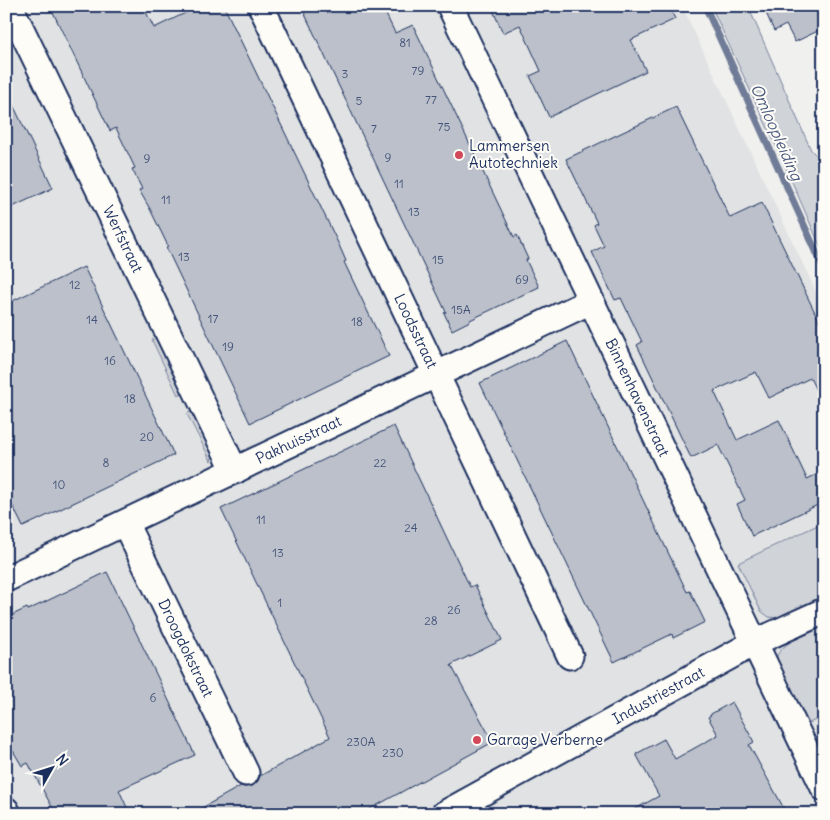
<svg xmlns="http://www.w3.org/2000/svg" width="830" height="820" font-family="Delius,sans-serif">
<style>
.built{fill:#e0e2e3}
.green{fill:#d0d3d8;stroke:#76819b}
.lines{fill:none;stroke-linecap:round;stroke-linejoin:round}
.stream{stroke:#6f7b97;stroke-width:7}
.building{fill:#bbc0ca;stroke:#1b2f5e}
.minor-casing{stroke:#1b2f5e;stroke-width:29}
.minor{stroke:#fdfcf7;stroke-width:25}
.poi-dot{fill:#d1495b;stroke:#fdfcf7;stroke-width:2}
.labels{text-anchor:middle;stroke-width:4;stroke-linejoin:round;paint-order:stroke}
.number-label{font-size:12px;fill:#435379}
.poi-label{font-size:15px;fill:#1b2f5e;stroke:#fdfcf7;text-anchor:start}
.street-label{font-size:15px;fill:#1b2f5e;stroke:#fdfcf7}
.water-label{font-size:16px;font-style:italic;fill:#4c5b7f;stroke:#fdfcf7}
</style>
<rect width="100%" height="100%" fill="#f0f0ee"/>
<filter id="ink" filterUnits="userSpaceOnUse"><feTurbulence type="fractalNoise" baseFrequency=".02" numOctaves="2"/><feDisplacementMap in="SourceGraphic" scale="10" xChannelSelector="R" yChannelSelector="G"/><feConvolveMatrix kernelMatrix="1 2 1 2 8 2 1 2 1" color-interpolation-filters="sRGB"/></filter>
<g filter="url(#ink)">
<path class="built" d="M6,6H682L824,309V814H6Z"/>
<path class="green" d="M711,6H748L811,150L820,159L824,157V255L782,159Z
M155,338H158L183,390V392L178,395L152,340Z
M189,412L193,413L211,449L213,455L211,461L187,414Z
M824,522V599L778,618L769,617L761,611L738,563Z
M824,624V716L807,724L778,667L777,655C787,640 807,632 824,624Z"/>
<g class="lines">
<path class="stream" d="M705,6L720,39L824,269"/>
</g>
<path class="building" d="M50,6H143L154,28L200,6H224L339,245L346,261L344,262L389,356L250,423L166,247L168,246L150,209L139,190L142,189L132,169L135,168L116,128L110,131Z
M301,6H382L395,33L413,25L514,237L517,235L528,259L526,260L539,287L470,320V321L452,330L444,313L446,312Z
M491,6H669L675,19L631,40L646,71L549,117L530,76L541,71L520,25L503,33Z
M763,6H824V28L795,42L786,25L774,31Z
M6,90L53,188L6,210Z
M676,107L730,218L762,203L824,331V406L810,378L769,398L756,372L714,391L737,440L779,420L807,479L824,471V502L752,536L737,504L745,500L718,445L691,458L637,345L642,342L621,298L615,300L592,252L604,246L594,225L597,223L566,159Z
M84,267L174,455L23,527L6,492V304Z
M567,341L687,592L690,591L705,622L673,638L672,634L614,662L480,383Z
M394,426L470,587L475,585L502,640L451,665L493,742L361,814H191L241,786L245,787L253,786L258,781L260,776L330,737L221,509Z
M107,572L195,755L119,790L130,814H56L28,763L22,766L6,739V618L27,608L28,610Z
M732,702L754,742L749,745L787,814H626L659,796L636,754L664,739L675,759L718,735L708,717L711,715V714Z"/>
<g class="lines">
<g class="minor-casing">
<g id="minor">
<path id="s1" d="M10,6L235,471"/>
<path id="s2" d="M261,6L570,656"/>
<path id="s3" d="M450,6L824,788"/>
<path id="s4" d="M125,523L246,773"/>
<path id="s5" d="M6,579L591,301"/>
<path d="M6,810L8,814"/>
<path id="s6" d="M444,814L754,643L824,611"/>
</g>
</g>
<use href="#minor" class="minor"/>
</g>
</g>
<g class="poi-dot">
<circle cx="459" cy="155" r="5"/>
<circle cx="477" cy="740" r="5"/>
</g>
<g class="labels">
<g class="number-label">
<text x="405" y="47">81</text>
<text x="418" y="75">79</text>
<text x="345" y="78">3</text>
<text x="431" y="104">77</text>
<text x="359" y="105">5</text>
<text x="444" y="131">75</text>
<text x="374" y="133">7</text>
<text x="388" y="162">9</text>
<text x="147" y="163">9</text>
<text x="399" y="188">11</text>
<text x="166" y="204">11</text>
<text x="414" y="216">13</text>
<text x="184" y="261">13</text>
<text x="438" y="264">15</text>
<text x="522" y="284">69</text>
<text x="75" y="289">12</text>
<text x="461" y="314">15A</text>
<text x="213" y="323">17</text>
<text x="92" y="324">14</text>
<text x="357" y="326">18</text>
<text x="228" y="351">19</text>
<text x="110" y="365">16</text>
<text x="130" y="403">18</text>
<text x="147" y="441">20</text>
<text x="106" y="467">8</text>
<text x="380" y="467">22</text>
<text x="59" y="489">10</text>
<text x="261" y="524">11</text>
<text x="411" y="532">24</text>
<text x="278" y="557">13</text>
<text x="280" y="607">1</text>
<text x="454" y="614">26</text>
<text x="431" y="625">28</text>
<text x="153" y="702">6</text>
<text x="361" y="746">230A</text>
<text x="393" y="757">230</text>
</g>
<g class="poi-label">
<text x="469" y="151">Lammersen<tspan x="469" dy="17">Autotechniek</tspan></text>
<text x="487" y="745">Garage Verberne</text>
</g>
<g class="street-label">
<text dy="5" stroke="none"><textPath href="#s1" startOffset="259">Werfstraat</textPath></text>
<text dy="5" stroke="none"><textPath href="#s2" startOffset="360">Loodsstraat</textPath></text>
<text dy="5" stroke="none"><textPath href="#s3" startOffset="434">Binnenhavenstraat</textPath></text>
<text dy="5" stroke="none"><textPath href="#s5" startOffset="324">Pakhuisstraat</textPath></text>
<text dy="5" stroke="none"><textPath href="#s4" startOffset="139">Droogdokstraat</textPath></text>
<text dy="5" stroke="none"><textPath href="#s6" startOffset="245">Industriestraat</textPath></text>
</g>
<g class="water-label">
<text transform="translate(777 132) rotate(66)" y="6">Omloopleiding</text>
</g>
</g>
<rect width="830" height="820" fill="none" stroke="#fdfcf7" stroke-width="25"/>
<rect x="12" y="12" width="805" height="795" fill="none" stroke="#1b2f5e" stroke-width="2" filter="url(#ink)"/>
<g transform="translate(52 768) rotate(51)" stroke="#fdfcf7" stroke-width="4" paint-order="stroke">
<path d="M0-4L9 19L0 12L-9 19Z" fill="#1b2f5e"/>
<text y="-8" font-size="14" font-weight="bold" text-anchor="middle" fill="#1b2f5e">N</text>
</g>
</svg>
